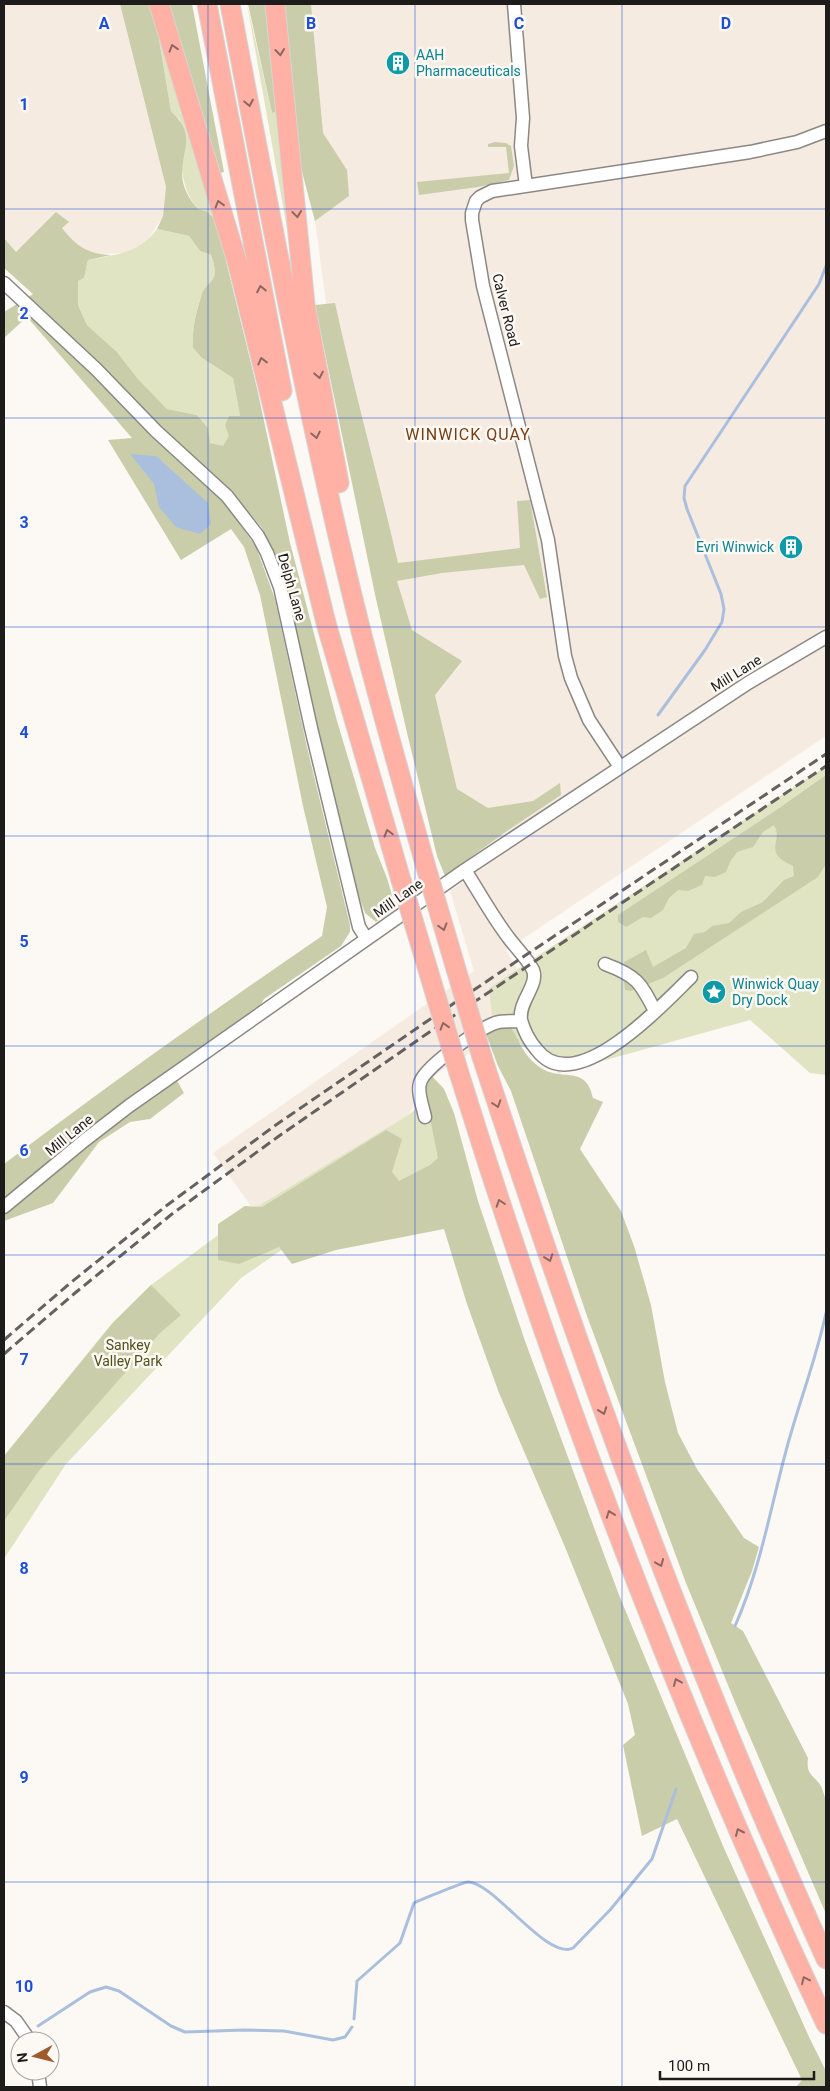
<svg xmlns="http://www.w3.org/2000/svg" width="830" height="2091" font-family="Roboto,sans-serif">
<style>
.built{fill:#f5ebe1}
.green{fill:#e1e4c2}
.forest{fill:#cacda9}
.water{fill:#aabfdd}
.lines{fill:none;stroke-linecap:round;stroke-linejoin:round}
.stream{stroke:#aabfdd;stroke-width:3}
.minor-casing{stroke:#8b8884;stroke-width:15}
.highway-casing{stroke:#d6d6d6;stroke-width:21}
.minor{stroke:#fff;stroke-width:12}
.highway{stroke:#feb1a4;stroke-width:19}
.rail{stroke:#64615f;stroke-width:3;stroke-dasharray:10 5;stroke-linecap:butt}
.highway-bridge-casing{stroke:#d6d6d6;stroke-width:21;stroke-linecap:butt}
.highway-bridge{stroke:#feb1a4;stroke-width:19}
.oneway{stroke:#8e6660}
.grid{fill:none;stroke:#1d4ed8;stroke-width:1;stroke-opacity:0.55}
.labels{text-anchor:middle;stroke-width:5;stroke-linejoin:round;paint-order:stroke}
.culture-label{font-size:14px;fill:#0d838f;stroke:#fcf8f4;text-anchor:start}
.street-label{font-size:14px;fill:#1e1c1b;stroke:#fcf8f4}
.park-label{font-size:14px;fill:#4f5117;stroke:#fcf8f4}
.quarter-label{font-size:16px;letter-spacing:1px;fill:#793e10;stroke:#fcf8f4}
.grid-label{font-size:16px;text-anchor:middle;font-weight:bold;fill:#1d4ed8;stroke:#fcf8f4;stroke-width:5;stroke-linejoin:round;paint-order:stroke}
</style>
<rect width="100%" height="100%" fill="#fcf8f4"/>
<path class="built" d="M4,4H120L166,187L163,216L147,241L136,248L124,253L97,254L85,250L71,240L62,228L16,252L4,238Z
M282,4H826V736L506,950L526,983L517,1024L436,1074L408,1115L253,1209L213,1153L474,971L450,891L474,874L462,857L328,318L315,221L295,145Z"/>
<path class="green" d="M247,4L272,113L279,111L291,251Z
M156,21L216,220L206,211L198,209C177,184 181,151 180,120L171,111Z
M157,229L189,236L200,251L211,255C222,286 208,277 201,297C195,314 192,330 193,348L202,358L233,378L240,416L229,417L225,425L230,436L223,447L209,443L208,428L197,415L167,409L138,379L117,352L87,325L78,305V281L84,278L88,260C117,254 138,254 157,229Z
M826,766V1075L810,1073L750,1020L559,1073L493,1024L489,988Z
M431,1098L442,1162L309,1231L241,1278L66,1464L4,1559V1456L113,1322L151,1285L253,1209L408,1115Z"/>
<path class="forest" d="M120,4H151L156,21L171,111C196,136 183,144 182,173C182,187 189,199 198,209L206,211L216,220L257,388L290,543L337,721L375,848L387,878L396,909L376,922L365,913L352,878L278,565L262,528L235,496L233,514L256,547L275,599L307,747L350,925V932L341,946L264,999L248,1028L175,1077L184,1093L150,1119L130,1122L99,1142L53,1203L4,1221V1164C108,1085 214,1010 322,936L327,907L303,806L260,595L244,547L231,529L181,560L108,440L132,438L27,317L4,338V312L33,294L4,268V238L16,252L56,212L69,222L62,228C76,246 88,254 111,255L88,260L84,278L78,281V305L87,325L117,352L138,379L167,409L197,415L208,428L210,443L223,446L229,436L225,425L229,416H240L233,378L202,358L193,348C192,330 195,315 201,297C207,277 222,286 211,255L200,251L189,236L157,229L163,216L166,187Z
M165,4H192L224,172L217,174Z
M248,4H268L279,111L272,113Z
M282,4H311L323,133L347,170L349,196L315,221L295,145Z
M495,142L506,143L511,146L514,166L509,180L478,187L419,195L417,182L509,173L506,147H488V144Z
M335,303C354,390 378,476 398,563L520,548L517,501L530,500L547,597L540,599L524,565L442,573L397,581L412,630L462,661L435,695L457,789L488,808L533,801L560,783L561,795L504,833L445,876L437,856L408,737L376,599L315,305Z
M826,775V864L818,877L663,978L631,991L625,990L624,982L627,976L624,962L646,950L653,967L686,948L694,934L705,932L712,926L729,923L741,912L763,902L784,880L794,876L793,866C761,852 784,842 774,825L763,832L753,847L737,852L730,862L726,872L715,877L705,876L702,885L688,891L678,890L669,898L663,910L651,918L643,917L626,927L618,922V915L778,809Z
M509,1025C522,1043 521,1054 541,1068C562,1082 586,1064 593,1098L603,1102L580,1149L621,1211L634,1246L651,1305L665,1382L678,1433L697,1469L744,1538L759,1547L752,1571L731,1623L743,1631L808,1758C806,1776 813,1774 821,1786C823,1791 825,1797 826,1802V1914L737,1707L686,1583L587,1316L511,1091L498,1066L486,1034L487,1029Z
M431,1075L444,1089L454,1113L478,1201L525,1341L619,1595L723,1846L810,2039L826,2071V2087H796L802,2080L677,1819L642,1836L623,1745L635,1735L628,1704L565,1547L499,1393L467,1304L444,1229L336,1250L292,1264L279,1247L239,1264L218,1260V1224L245,1206L262,1207L386,1130L402,1139L392,1172L399,1181L430,1165L438,1158L429,1113L417,1090Z
M151,1285L181,1315L160,1333L38,1472L4,1521V1456L113,1323Z"/>
<path class="water" d="M130,454L156,456L208,503L211,524L200,534L176,527L159,507L154,484Z"/>
<g class="lines">
<path class="stream" d="M658,715L705,650L722,622L724,609L721,594L687,509L684,498L685,486L819,284L826,266
M735,1626C760,1570 770,1510 786,1451C798,1405 816,1360 826,1313
M354,2019L357,1981L400,1943L414,1903C420,1900 464,1882 468,1882C494,1882 547,1961 573,1948L610,1910L652,1859L676,1789
M38,2026L90,1992L106,1987L119,1991L171,2026L185,2032L244,2030L284,2031L333,2040L345,2037L352,2027"/>
<g class="minor-casing">
<path id="minor" d="M514,4L523,118L521,146L526,186
M4,283L97,370L156,431L227,496L258,536L267,553L280,587L311,728L359,927L366,938
M620,767L589,720L571,678L565,656L548,540L483,286L472,220V213L476,201L480,197L492,191L750,152L797,142L826,131
M465,870C479,892 492,916 508,937C516,948 527,958 533,970C539,985 518,1002 521,1020C524,1031 530,1042 537,1050C575,1100 663,1004 691,977
M605,964C637,976 640,982 655,1011
M425,1117C423,1107 417,1092 420,1083C424,1067 479,1029 495,1023C504,1020 512,1022 521,1021
M4,1207L85,1140L129,1106L465,870L748,683L826,637
M4,2012L16,2021L30,2041
M38,2071L40,2087"/>
</g>
<g class="highway-casing">
<path id="highway" d="M159,4L238,265L326,623L401,880
M207,4L282,391
M230,4C268,205 306,408 355,607C376,693 401,778 425,864
M275,4L305,304L339,483
M482,1057C582,1363 692,1666 826,1959
M459,1073C560,1398 681,1716 826,2024"/>
</g>
<use href="#minor" class="minor"/>
<use href="#highway" class="highway"/>
<path class="rail" d="M4,1340L69,1284L166,1206L273,1127L423,1024L826,754
M4,1354L75,1293L172,1214L279,1136L428,1033L826,766"/>
<g class="highway-bridge-casing">
<path id="highway-bridge" d="M425,864L482,1057
M401,880L459,1073"/>
</g>
<use href="#highway-bridge" class="highway-bridge"/>
</g>
<defs><path id="oneway-chevron" d="M-2-3.5L2.5 0L-2 3.5" fill="none" stroke-width="1.6" stroke-linecap="round" stroke-linejoin="round" transform="scale(1.25)"/></defs>
<g class="oneway">
<use href="#oneway-chevron" transform="translate(173 48) rotate(-107)"/>
<use href="#oneway-chevron" transform="translate(280 52) rotate(84)"/>
<use href="#oneway-chevron" transform="translate(249 103) rotate(79)"/>
<use href="#oneway-chevron" transform="translate(219 204) rotate(-107)"/>
<use href="#oneway-chevron" transform="translate(297 214) rotate(84)"/>
<use href="#oneway-chevron" transform="translate(261 289) rotate(-101)"/>
<use href="#oneway-chevron" transform="translate(262 361) rotate(-104)"/>
<use href="#oneway-chevron" transform="translate(319 375) rotate(79)"/>
<use href="#oneway-chevron" transform="translate(316 435) rotate(78)"/>
<use href="#oneway-chevron" transform="translate(388 833) rotate(-106)"/>
<use href="#oneway-chevron" transform="translate(443 927) rotate(74)"/>
<use href="#oneway-chevron" transform="translate(444 1026) rotate(-107)"/>
<use href="#oneway-chevron" transform="translate(497 1104) rotate(72)"/>
<use href="#oneway-chevron" transform="translate(500 1203) rotate(-108)"/>
<use href="#oneway-chevron" transform="translate(549 1258) rotate(71)"/>
<use href="#oneway-chevron" transform="translate(603 1411) rotate(70)"/>
<use href="#oneway-chevron" transform="translate(610 1514) rotate(-110)"/>
<use href="#oneway-chevron" transform="translate(660 1563) rotate(68)"/>
<use href="#oneway-chevron" transform="translate(677 1682) rotate(-113)"/>
<use href="#oneway-chevron" transform="translate(739 1832) rotate(-114)"/>
<use href="#oneway-chevron" transform="translate(805 1980) rotate(-115)"/>
</g>
<path class="grid" d="M208,4V2087M415,4V2087M622,4V2087M4,209H826M4,418H826M4,627H826M4,836H826M4,1046H826M4,1255H826M4,1464H826M4,1673H826M4,1882H826"/>
<defs>
<g id="building-disc" transform="scale(1.25)"><circle r="9.5" fill="#0f9aa8" stroke="#fcf8f4"/><path d="M-4-6H4V6H1V3H-1V6H-4ZM-2.5-4.3h1.7v1.8h-1.7ZM.8-4.3h1.7v1.8H.8ZM-2.5-1h1.7V.8h-1.7ZM.8-1h1.7V.8H.8Z" fill="#fff"/></g>
<g id="sight-disc" transform="scale(1.25)"><circle r="9.5" fill="#0f9aa8" stroke="#fcf8f4"/><path d="M0-6L1.8-2.2L6-1.7L2.9 1.2L3.7 5.4L0 3.3L-3.7 5.4L-2.9 1.2L-6-1.7L-1.8-2.2Z" fill="#fff"/></g>
</defs>
<g fill-rule="evenodd">
<use href="#building-disc" x="398" y="63"/>
<use href="#building-disc" x="791" y="547"/>
<use href="#sight-disc" x="714" y="992"/>
</g>
<g class="labels">
<g class="culture-label">
<text x="416" y="60">AAH<tspan x="416" dy="16">Pharmaceuticals</tspan></text>
<text x="774" y="552" text-anchor="end">Evri Winwick</text>
<text x="732" y="989">Winwick Quay<tspan x="732" dy="16">Dry Dock</tspan></text>
</g>
<g class="street-label">
<text transform="translate(506 310) rotate(76)" y="5">Calver Road</text>
<text transform="translate(292 587) rotate(74)" y="5">Delph Lane</text>
<text transform="translate(736 673) rotate(-32)" y="5">Mill Lane</text>
<text transform="translate(398 898) rotate(-35)" y="5">Mill Lane</text>
<text transform="translate(69 1135) rotate(-39)" y="5">Mill Lane</text>
</g>
<g class="park-label">
<text x="128" y="1350">Sankey<tspan x="128" dy="16">Valley Park</tspan></text>
</g>
<g class="quarter-label">
<text x="468" y="440">WINWICK QUAY</text>
</g>
</g>
<g class="grid-label">
<text x="104" y="29">A</text>
<text x="311" y="29">B</text>
<text x="519" y="29">C</text>
<text x="726" y="29">D</text>
<text x="24" y="110">1</text>
<text x="24" y="319">2</text>
<text x="24" y="528">3</text>
<text x="24" y="738">4</text>
<text x="24" y="947">5</text>
<text x="24" y="1156">6</text>
<text x="24" y="1365">7</text>
<text x="24" y="1574">8</text>
<text x="24" y="1783">9</text>
<text x="24" y="1992">10</text>
</g>
<rect width="830" height="2091" fill="none" stroke="#1e1c1b" stroke-width="10"/>
<g transform="translate(35 2056) rotate(263)"><circle r="24" fill="#fcf8f4" stroke="#a3a09d"/>
<path d="M0-4L9 19L0 12L-9 19Z" fill="#9f5b2c"/>
<text y="-8" font-size="14" font-weight="bold" text-anchor="middle" fill="#1e1c1b">N</text>
</g>
<path d="M660 2071v8h154v-8" fill="none" stroke="#1e1c1b" stroke-width="2.5"/>
<text x="668" y="2071" font-size="15" fill="#1e1c1b" stroke="#fcf8f4" stroke-width="4" paint-order="stroke">100 m</text>
</svg>
